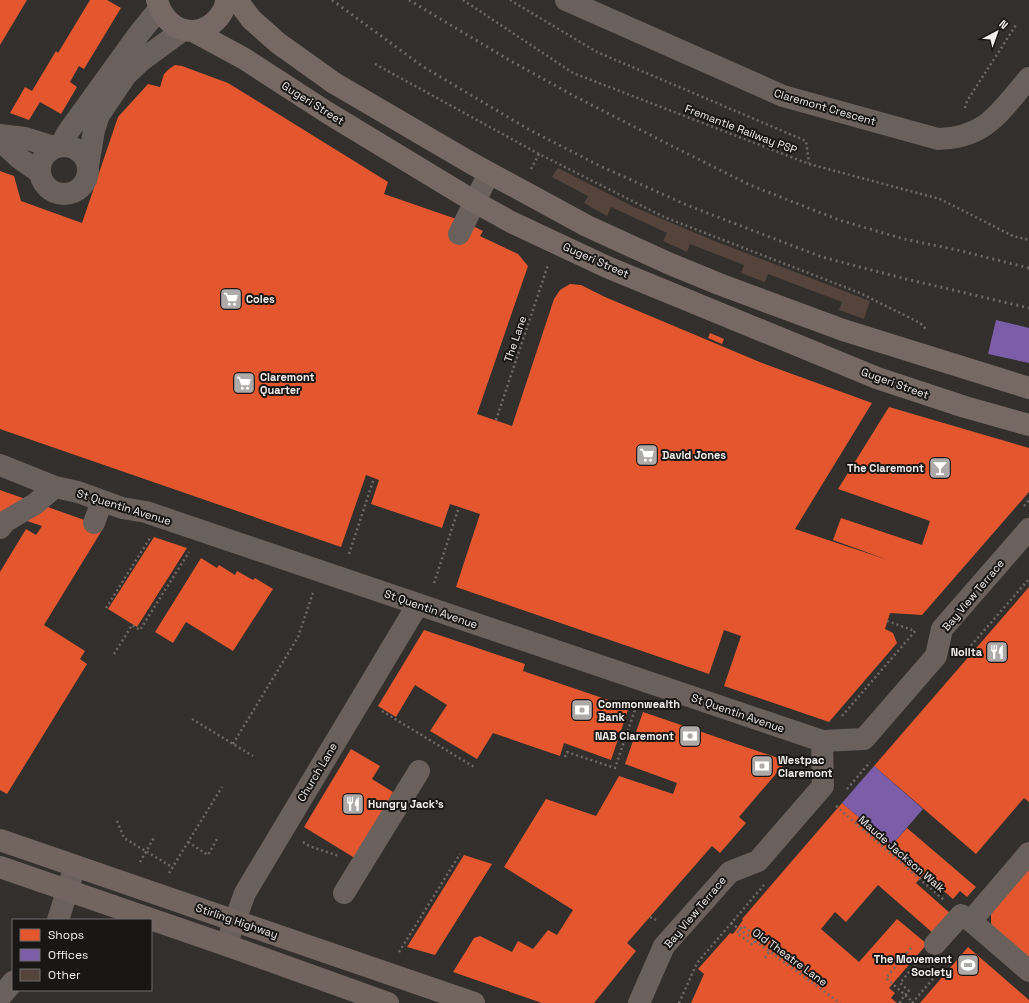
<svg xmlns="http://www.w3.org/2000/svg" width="1029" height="1003" font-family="'Space Grotesk',sans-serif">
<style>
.shops{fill:#e4572e}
.offices{fill:#7b5ea7}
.building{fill:#54443c}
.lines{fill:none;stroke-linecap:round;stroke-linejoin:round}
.path{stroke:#706966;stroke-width:2.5;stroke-dasharray:2 3;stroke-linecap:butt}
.minor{stroke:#6a605c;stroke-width:22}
.major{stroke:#766963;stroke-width:22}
.highway{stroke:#726560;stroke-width:22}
.rail{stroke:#6f6966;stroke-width:3;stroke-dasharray:2 4;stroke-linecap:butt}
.labels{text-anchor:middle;stroke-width:4;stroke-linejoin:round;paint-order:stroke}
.street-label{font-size:11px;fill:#f1edec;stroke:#191716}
.poi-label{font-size:11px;font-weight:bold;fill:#f1edec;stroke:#191716;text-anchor:start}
</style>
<rect width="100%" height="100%" fill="#322f2d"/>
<path class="shops" d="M0,0H27L0,45Z
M90,0H107L121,8L84,69L79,66L70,82L77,87L61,114L40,102L29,120L10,113L25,87L32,91L56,51L58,53Z
M175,65L182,66L228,83L388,182L384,194L465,222L483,231L480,236L518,254L528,266L477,414L512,426L554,299L560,290L570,284L581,285L605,297L762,363L872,403L795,529L888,560L833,540L841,518L922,545L930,521L838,489L889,407L1029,448V492L922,615L890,613L885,629L893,633L897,643L829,722L724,686L741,636L724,630L709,674L456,587L480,514L450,504L442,528L371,504L379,480L366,475L341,547L0,429V171L14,176L21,201L82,223L118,117L148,84L160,87L164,74L169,69Z
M710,333L724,339L722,344L708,338Z
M0,490L104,527L44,625L85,651L80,659L87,664L7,794L0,790V572L26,529L36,535L42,526L0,512Z
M154,537L187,548L137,627L108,609Z
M201,558L217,568L219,565L235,575L237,571L253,580L255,578L273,589L233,651L186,622L173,643L155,632Z
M1029,587V802L1024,798L976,854L874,766Z
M424,630L525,664L523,671L629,707L611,760L564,743L560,756L493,733L477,759L430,731L447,705L415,685L396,717L378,706Z
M643,712L787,761L739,817L746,823L720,853L712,846L627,943L636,951L594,1003H542L453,972L474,938L480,936L512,952L518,941L533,949L548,930L557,935L573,910L504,867L546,799L596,816L619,776L673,794L677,783L625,764Z
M351,749L380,766L372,779L393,792L358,860L304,827Z
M842,803L892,845L907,828L976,887L967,897L960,891L953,899L924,874L916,883L951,914L934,934L878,885L846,922L835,912L821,929L859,962L897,919L927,944L889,988L895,993L891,998L897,1003H691L704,974L698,969L730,933L733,934L743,920L742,919Z
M464,855L492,864L435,955L407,947Z
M1029,863V961L995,932L991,923V911Z
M968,947L1029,1000V1003H920Z"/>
<path class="offices" d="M996,320L1029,328V363L988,354Z
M874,766L923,809L892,845L842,803Z"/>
<path class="building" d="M558,168L634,207L712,240L870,301L864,319L839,310L842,302L768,274L765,282L741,273L744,265L690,244L687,252L663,241L667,233L611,207L607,216L584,203L588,196L552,177Z"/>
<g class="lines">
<path class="path" d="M463,0L573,73L809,164L940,199L1013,236L1029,240
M510,0L597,52L806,141L809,163
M375,64L539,154L664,217L860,293L920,323L927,330
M965,108L967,101L1016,25
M531,169L539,154
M496,420L548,265
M1024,506L1029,500
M349,554L374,478
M434,583L459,507
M106,608L150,538
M887,621L915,631
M114,654L132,625L140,630L189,552
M961,657L1029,579
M382,711L474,767
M842,716L917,629
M192,719L253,756
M233,744L298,637L313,593
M565,757L567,752L615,768L637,704
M847,789L870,762
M836,806L944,900
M117,821L124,838L172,867
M188,842L208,855L217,839
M303,842L309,846L339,856
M140,862L155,836
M169,873L222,787
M650,917L656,920
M731,923L840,1003
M755,941L753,945L737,933L743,926L802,969L805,965
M911,948L886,978L913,1002
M399,952L460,854
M765,958L772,947
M679,1003L697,963L764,885
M900,1003V1001L909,991L900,983L919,960
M912,1003L944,966"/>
<path class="minor" d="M566,0L783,96L938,139C987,138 1000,111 1029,78
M0,135L25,138L54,147
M0,140L19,158L39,172
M61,145L68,132L138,35L159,9
M40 170a24 24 0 1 1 48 0a24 24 0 1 1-48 0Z
M88,166L94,130L99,115L126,75L142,60L183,30
M459,234L489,173
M0,465L55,487L78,492L122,508L146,512L822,741L864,739L936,656L942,629L1029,529
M94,523L102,501
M0,528L6,521L35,504L55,487
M344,893L419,771
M58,920L75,866
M971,921L1029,853
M935,944L961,915L971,921L1029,971
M226,945L245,893L418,604
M0,997L13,982
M639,1003L664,946L730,872L758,861L823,786L822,741"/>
<path class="major" d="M157,0C164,30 198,43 219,17C222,13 226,6 226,0
M237,0L251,19L278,43L334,83L471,163L587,226L668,263L719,284L843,330L1029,388
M193,31L243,58L328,113L475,202L511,222L607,267L877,378L965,407L1029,425"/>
<path class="highway" d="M0,840L474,1003
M0,867L226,945L388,1003"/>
<path class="rail" d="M332,0L422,66L528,129L598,165L689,206L822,257L902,278L1029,308
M409,0L509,60L576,97L668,144L750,185L839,220L904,239L957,250L1029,268"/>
</g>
<defs>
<g id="supermarket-square" transform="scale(1.15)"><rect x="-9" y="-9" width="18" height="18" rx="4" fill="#aeaaa9" stroke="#191716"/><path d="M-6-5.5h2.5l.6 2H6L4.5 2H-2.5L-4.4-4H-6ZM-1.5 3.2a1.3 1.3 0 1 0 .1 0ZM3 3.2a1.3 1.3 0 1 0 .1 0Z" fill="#fff"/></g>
<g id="bar-square" transform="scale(1.15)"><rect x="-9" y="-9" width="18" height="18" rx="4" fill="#aeaaa9" stroke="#191716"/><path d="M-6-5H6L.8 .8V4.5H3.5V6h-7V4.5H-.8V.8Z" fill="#fff"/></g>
<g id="restaurant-square" transform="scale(1.15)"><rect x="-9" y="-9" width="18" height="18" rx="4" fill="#aeaaa9" stroke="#191716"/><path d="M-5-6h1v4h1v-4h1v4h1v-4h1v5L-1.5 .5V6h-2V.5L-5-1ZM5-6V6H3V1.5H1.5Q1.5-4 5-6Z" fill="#fff"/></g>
<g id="bank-square" transform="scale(1.15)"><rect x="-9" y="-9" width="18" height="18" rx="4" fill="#aeaaa9" stroke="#191716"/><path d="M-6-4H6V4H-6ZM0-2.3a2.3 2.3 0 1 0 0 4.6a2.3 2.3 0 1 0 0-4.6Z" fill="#fff"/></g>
<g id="stadium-square" transform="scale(1.15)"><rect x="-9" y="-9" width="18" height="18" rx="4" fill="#aeaaa9" stroke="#191716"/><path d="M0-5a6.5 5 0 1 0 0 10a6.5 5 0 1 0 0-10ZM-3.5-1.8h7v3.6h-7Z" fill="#fff"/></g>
</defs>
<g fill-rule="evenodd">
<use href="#supermarket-square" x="231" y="299"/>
<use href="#supermarket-square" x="244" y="383"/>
<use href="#supermarket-square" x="647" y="455"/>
<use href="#bar-square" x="940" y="468"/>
<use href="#restaurant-square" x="997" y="652"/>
<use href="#bank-square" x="582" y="710"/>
<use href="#bank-square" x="690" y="736"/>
<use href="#bank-square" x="762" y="766"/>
<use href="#restaurant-square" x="353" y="804"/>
<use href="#stadium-square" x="968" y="965"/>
</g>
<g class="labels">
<g class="street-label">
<text transform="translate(313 103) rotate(32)" y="4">Gugeri Street</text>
<text transform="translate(825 107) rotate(16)" y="4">Claremont Crescent</text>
<text transform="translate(741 129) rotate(21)" y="4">Fremantle Railway PSP</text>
<text transform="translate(596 260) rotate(24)" y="4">Gugeri Street</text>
<text transform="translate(515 339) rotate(-71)" y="4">The Lane</text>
<text transform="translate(895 383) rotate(20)" y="4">Gugeri Street</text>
<text transform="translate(124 507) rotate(17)" y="4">St Quentin Avenue</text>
<text transform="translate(973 595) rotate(-50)" y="4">Bay View Terrace</text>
<text transform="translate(431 609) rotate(19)" y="4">St Quentin Avenue</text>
<text transform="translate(738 713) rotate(19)" y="4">St Quentin Avenue</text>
<text transform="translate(317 772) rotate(-59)" y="4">Church Lane</text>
<text transform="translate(902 854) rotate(41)" y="4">Maude Jackson Walk</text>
<text transform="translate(695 912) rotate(-50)" y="4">Bay View Terrace</text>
<text transform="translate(237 921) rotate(19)" y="4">Stirling Highway</text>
<text transform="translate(790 957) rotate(36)" y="4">Old Theatre Lane</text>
</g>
<g class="poi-label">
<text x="246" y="303">Coles</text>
<text x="260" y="381">Claremont<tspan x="260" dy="13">Quarter</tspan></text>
<text x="662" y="459">David Jones</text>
<text x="924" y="472" text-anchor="end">The Claremont</text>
<text x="982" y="656" text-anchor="end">Nolita</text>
<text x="598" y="708">Commonwealth<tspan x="598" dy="13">Bank</tspan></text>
<text x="674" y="740" text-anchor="end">NAB Claremont</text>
<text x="778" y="764">Westpac<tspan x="778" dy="13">Claremont</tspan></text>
<text x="368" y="808">Hungry Jack's</text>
<text x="952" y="963" text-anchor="end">The Movement<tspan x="952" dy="13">Society</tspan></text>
</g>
</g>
<rect x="12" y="919" width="140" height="72" fill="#191716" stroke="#6f6d6c"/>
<rect x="20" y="929" width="20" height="12" fill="#e4572e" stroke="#6f6d6c"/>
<text x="48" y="939" font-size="12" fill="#f1edec">Shops</text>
<rect x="20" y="949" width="20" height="12" fill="#7b5ea7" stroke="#6f6d6c"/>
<text x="48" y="959" font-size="12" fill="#f1edec">Offices</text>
<rect x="20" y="969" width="20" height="12" fill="#54443c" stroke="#6f6d6c"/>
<text x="48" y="979" font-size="12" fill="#f1edec">Other</text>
<g transform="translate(997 32) rotate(41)" stroke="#191716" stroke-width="3" paint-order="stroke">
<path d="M0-3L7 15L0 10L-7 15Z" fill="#f1edec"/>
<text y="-6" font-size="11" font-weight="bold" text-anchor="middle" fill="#f1edec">N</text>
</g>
</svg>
